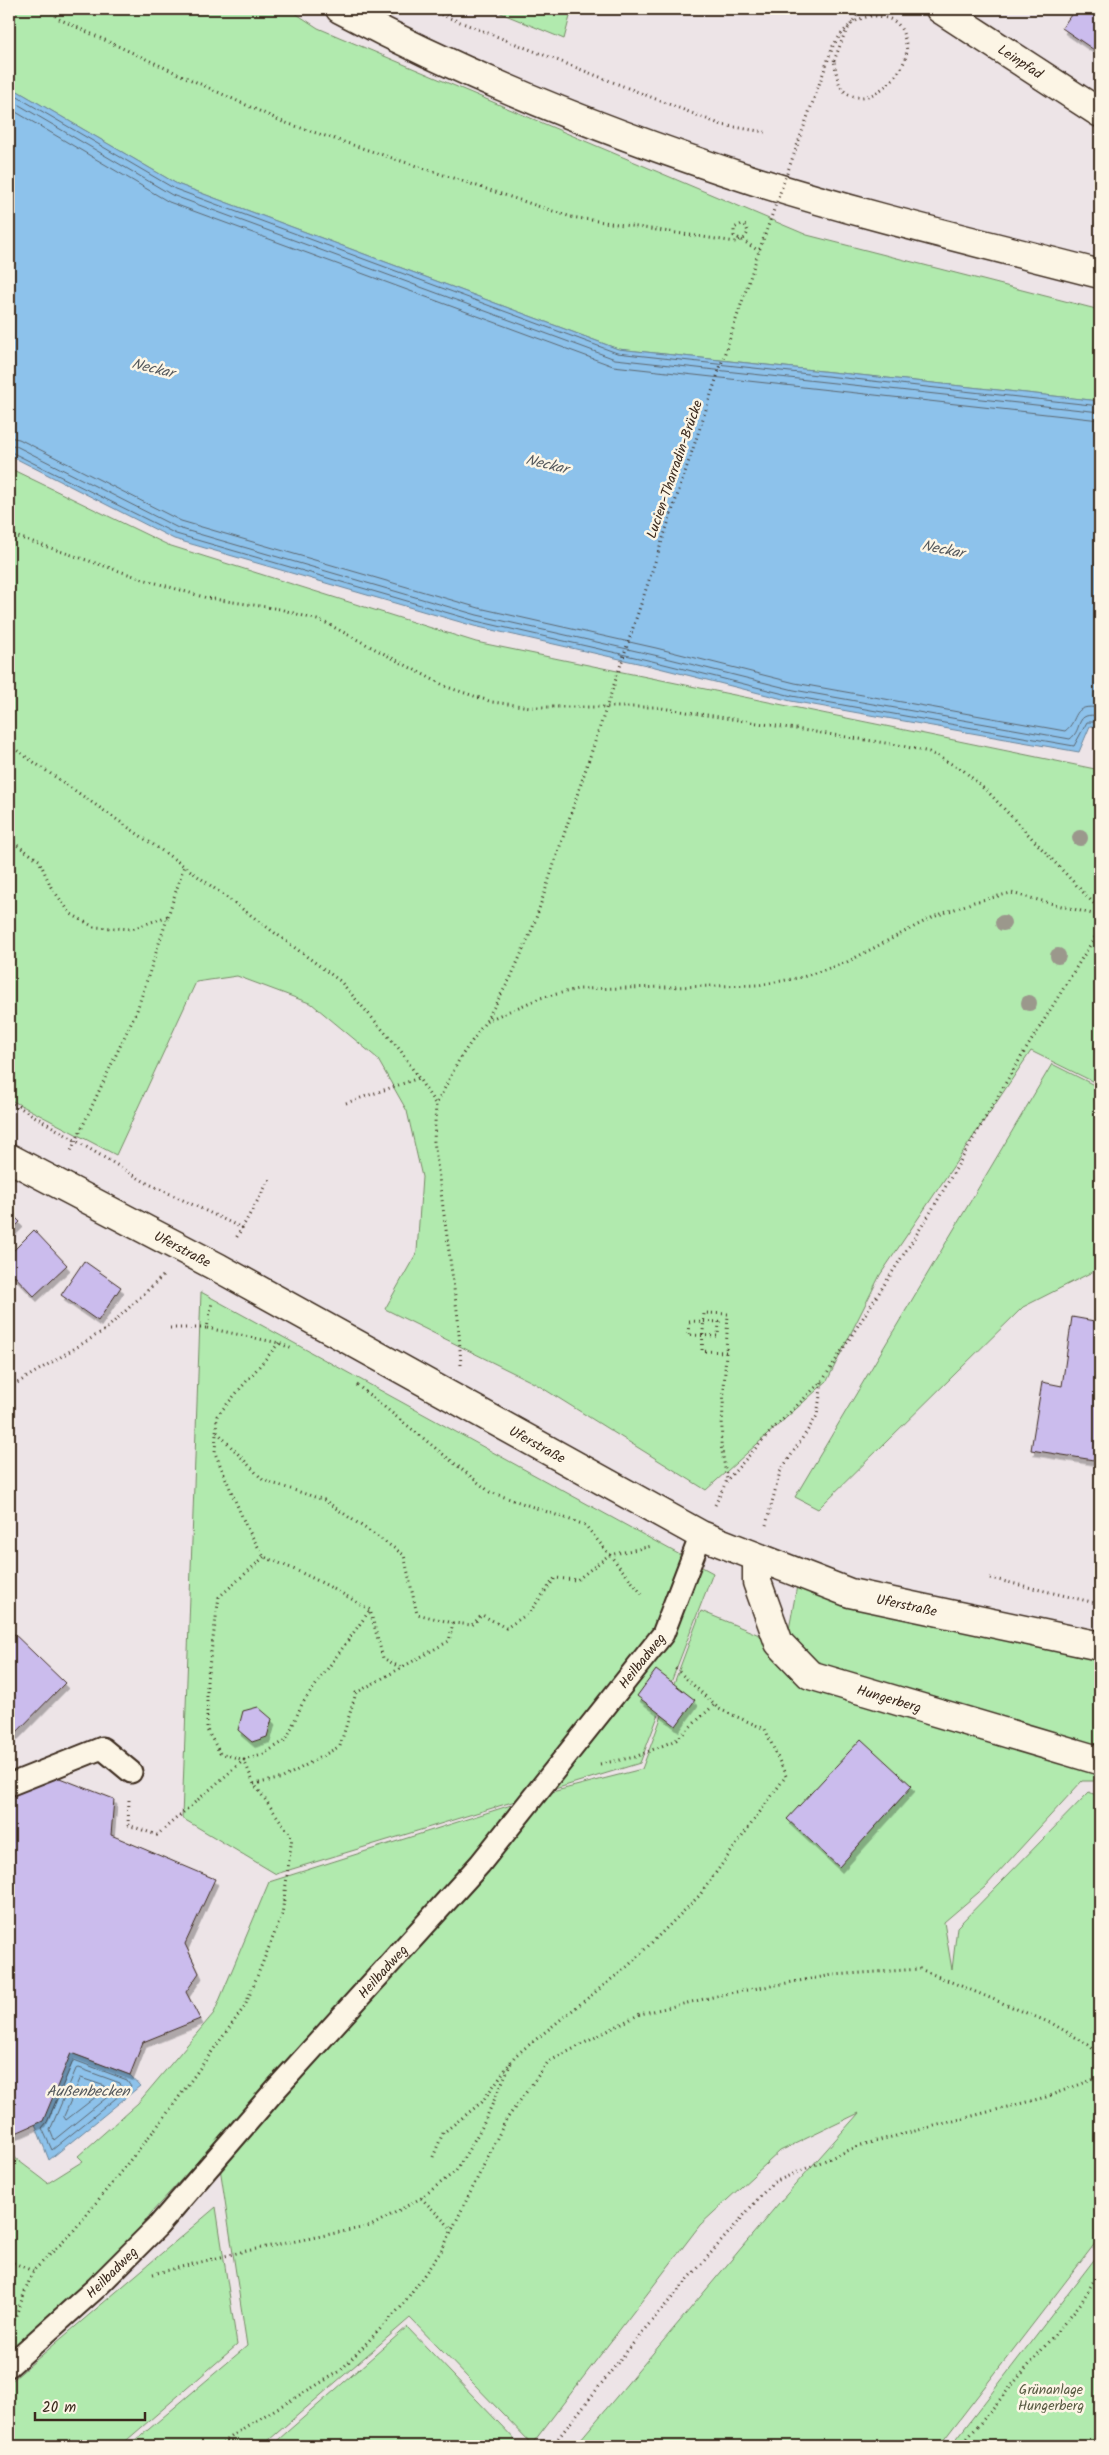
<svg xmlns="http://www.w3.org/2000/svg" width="1109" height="2455" font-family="Kalam,sans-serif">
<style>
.green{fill:#b1eaae;stroke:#768a66}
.water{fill:#8dc2eb;stroke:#6c8599}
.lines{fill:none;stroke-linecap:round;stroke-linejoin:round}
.shore{stroke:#5c6770;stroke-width:1}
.building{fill:#cbbced;stroke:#3b2a1e;filter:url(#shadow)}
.lane-casing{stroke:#3b2a1e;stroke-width:25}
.street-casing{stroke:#3b2a1e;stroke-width:31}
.secondary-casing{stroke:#3b2a1e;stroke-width:31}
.path{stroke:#3b2a1e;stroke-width:3;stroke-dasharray:1 4;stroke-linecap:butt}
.lane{stroke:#fcf5e5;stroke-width:21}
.street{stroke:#fcf5e5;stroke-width:28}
.secondary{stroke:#fcf5e5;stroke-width:28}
.path-bridge{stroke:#3b2a1e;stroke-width:3;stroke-dasharray:1 4;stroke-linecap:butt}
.tree{fill:#9b988c}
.labels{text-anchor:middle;stroke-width:5;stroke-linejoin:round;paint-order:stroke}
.street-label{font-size:14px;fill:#3b2a1e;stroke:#fcf5e5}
.park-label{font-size:14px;fill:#585a42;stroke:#fcf5e5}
.water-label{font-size:15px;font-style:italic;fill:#54585c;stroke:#fcf5e5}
</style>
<defs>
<filter id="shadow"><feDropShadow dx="3" dy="5.5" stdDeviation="0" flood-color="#0004"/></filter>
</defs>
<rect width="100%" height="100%" fill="#ede4e7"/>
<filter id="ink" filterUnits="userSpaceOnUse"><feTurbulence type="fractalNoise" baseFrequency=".02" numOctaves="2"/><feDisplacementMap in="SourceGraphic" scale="10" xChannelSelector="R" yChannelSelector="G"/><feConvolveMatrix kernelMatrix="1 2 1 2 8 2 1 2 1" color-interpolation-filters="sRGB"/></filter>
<g filter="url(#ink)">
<path class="green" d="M9,9H289L318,28L807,235L1100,310V401L618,349L177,184L9,86Z
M491,9H572L564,39Z
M9,468L168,545L476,642L1100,770V1085L1031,1051L880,1275L827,1381L706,1490L536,1384L385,1309L417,1252L422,1177L407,1111L377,1058L312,1004L237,976L196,982L116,1155L9,1099Z
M1052,1064L1100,1088V1268L1023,1307L818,1509L795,1497Z
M201,1292L713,1573L640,1763L276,1874L182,1818Z
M800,1569L1100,1653V1781H1082L985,1887L944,1922L952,1970L957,1927L1089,1792L1100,1797V2237L939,2446H575L779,2203L859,2113L780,2151L700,2225L532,2444L410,2318L262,2446H129L247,2346L216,2141L152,2212L94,2287L9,2363V2157L11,2155L48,2183L83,2161L78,2156L138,2103L214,2013L269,1882L552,1792L642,1769L701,1611L786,1646Z
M216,2207L237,2345L120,2446H9V2383Z
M1100,2252V2446H951Z
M407,2327L521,2446H271Z"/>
<path class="water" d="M9,86L177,184L618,349L1100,401V727L1090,726L1079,752L791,701L651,666L474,626L174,539L9,455Z
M71,2053L130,2075L140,2086L49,2160L35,2124Z"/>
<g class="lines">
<path class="shore" d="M9,92L175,189L617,353L1100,406
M9,99L172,195L615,359L1100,412
M9,108L169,202L613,366L1100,420
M9,437L19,439L181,521L479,608L656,648L795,683L1065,731C1080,720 1070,703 1100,708
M9,444L16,446L178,528L477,615L654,655L794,690L1070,739C1084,729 1073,711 1100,716
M9,451L176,534L476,621L652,661L792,696L1074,746L1087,722H1100
M74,2060L127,2080L131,2086L52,2150L42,2128L47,2122Z
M79,2068L120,2083L121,2086L54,2140L50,2130L76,2069Z
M81,2078L105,2086L106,2089L66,2120L64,2117Z"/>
</g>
<path class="building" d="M1075,9H1100V54L1062,28Z
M9,1211L20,1222L9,1233Z
M34,1230L67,1265L34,1296L9,1270V1255Z
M84,1261L121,1287L98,1321L61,1295Z
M1072,1317L1100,1322V1461L1031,1450L1042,1382L1062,1386Z
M9,1629L65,1683L9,1740Z
M656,1670L695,1700L676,1726L637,1696Z
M258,1707L272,1719L267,1737L252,1742L238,1730L243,1711Z
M861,1739L912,1786L839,1867L787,1819Z
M57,1777L114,1799L111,1835L215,1879L185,1944L199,1973L186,1992L200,2019L143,2042L130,2075L71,2053L43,2121L9,2136V1796Z"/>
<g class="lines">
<g class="lane-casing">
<g id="lane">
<path d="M9,1785L102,1748L131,1772"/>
<path id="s1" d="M9,2366L96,2288L158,2226L276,2089L480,1864L663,1634L701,1535"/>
</g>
</g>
<g class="street-casing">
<g id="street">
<path id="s2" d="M940,9L1100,113"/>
<path id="s3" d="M757,1558V1582L779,1643L810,1675L1098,1760"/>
</g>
</g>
<g class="secondary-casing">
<g id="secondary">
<path d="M340,9C473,80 613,135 755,181C869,217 985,244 1100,274"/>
<path id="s4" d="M9,1158L219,1268L701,1535L850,1593L1100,1646"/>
</g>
</g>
<path class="path" d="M48,9L59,19L283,122L571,217L736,242L745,238L748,232L746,226L742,224L734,228V236L738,238
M427,9L722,125L765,132
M834,61L844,35L861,9
M742,240L759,251
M9,534L146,580L207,598L280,609L324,622L447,687L492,702L531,707H655L898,745L929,752L963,770L990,794L1100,910
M9,745L184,866L340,981L401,1051L436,1105
M9,840L39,860L51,887L71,914L94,927L132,929L168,916L137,1010L70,1153
M168,916L184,866
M486,1021L540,998L578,989L759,985L803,977L847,962L933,917L974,902L1011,893L1100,916
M9,1101L147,1183L242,1228L235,1240
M346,1103L419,1078
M242,1228L271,1177
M689,1321L719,1322L718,1336L688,1335Z
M170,1328H207L212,1302
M207,1328L279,1343L292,1349
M279,1343L217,1416L215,1453L246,1526L264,1557C301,1571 336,1589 370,1610L383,1658L401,1668
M726,1352L702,1351L704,1313L728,1314L721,1445L727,1480
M461,1365L458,1318L434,1141L436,1105L460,1058L486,1021L511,977L533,927
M357,1385L490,1492L585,1525L642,1594
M9,1388L105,1330L163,1276
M217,1432L263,1480L324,1500L404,1555L417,1614L453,1623
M715,1505L727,1480L773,1429L823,1380L929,1215L1012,1072L1100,929
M766,1525L780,1472L817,1416L822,1382
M990,1578L1100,1604
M600,1764L635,1757L676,1740L714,1705
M254,1784L283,1778L340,1746L356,1693L449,1641L453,1623L472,1625L482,1615L506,1628L529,1613L555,1578L577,1580L609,1555L652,1546
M129,1800L128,1825L157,1835L244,1760L262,1755L286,1740L302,1704L370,1610
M433,2157L443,2133L482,2102L515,2056L628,1966L699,1896L786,1776L765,1729L719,1709L675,1668
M421,2198L453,2230
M9,2261L33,2271
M153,2274L241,2252L371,2226L421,2198L456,2171L482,2127L511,2063
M14,2320L33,2271L71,2234L163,2119L245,2006L282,1915L292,1837L254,1784L244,1760L220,1753L207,1730V1680L219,1597L264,1557
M219,2446L245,2427L339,2372L401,2307L442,2250L506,2120L548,2062L640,2014L730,1993L833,1975L920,1969L1053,2024L1089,2045L1100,2056
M552,2446L643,2331L772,2183L861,2145L1046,2097L1100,2077
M961,2446L1081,2303L1100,2270"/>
<use href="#lane" class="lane"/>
<use href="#street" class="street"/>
<use href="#secondary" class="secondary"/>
<path class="path-bridge" d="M738,238L742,240
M533,927L759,251L833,46C843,30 855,16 875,16C888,17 898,20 903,33C905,40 908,48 906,55C902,78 865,112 843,90C837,83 836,69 834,61"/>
</g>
<g class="tree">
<circle cx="1080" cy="838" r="8"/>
<circle cx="1003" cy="923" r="8"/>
<circle cx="1058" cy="956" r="8"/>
<circle cx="1029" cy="1003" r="8"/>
</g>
</g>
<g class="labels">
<g class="street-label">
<text dy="5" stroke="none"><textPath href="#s2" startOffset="96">Leinpfad</textPath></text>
<text transform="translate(674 469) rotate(-71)" y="5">Lucien-Tharradin-Brücke</text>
<text dy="5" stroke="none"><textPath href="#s4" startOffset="196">Uferstraße</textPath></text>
<text dy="5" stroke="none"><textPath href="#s4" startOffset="601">Uferstraße</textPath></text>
<text dy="5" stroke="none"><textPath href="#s4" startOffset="1006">Uferstraße</textPath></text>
<text dy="5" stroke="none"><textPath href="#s1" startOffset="949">Heilbadweg</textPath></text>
<text dy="5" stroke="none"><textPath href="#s3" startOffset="216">Hungerberg</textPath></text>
<text dy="5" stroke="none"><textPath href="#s1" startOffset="544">Heilbadweg</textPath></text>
<text dy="5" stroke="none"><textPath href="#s1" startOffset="139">Heilbadweg</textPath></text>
</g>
<g class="park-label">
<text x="1051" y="2394">Grünanlage<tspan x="1051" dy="16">Hungerberg</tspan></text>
</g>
<g class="water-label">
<text transform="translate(153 368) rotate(14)" y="5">Neckar</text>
<text transform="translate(547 464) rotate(14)" y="5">Neckar</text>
<text transform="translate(943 549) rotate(11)" y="5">Neckar</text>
<text x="88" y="2096">Außenbecken</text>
</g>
</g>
<rect width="1109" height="2455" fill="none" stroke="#fcf5e5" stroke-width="30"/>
<rect x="15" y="15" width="1079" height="2425" fill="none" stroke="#3b2a1e" stroke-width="2" filter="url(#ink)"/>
<path d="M35 2412v8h110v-8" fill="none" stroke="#3b2a1e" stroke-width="2.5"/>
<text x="42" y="2412" font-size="15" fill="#3b2a1e" stroke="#fcf5e5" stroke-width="4" paint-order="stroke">20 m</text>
</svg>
